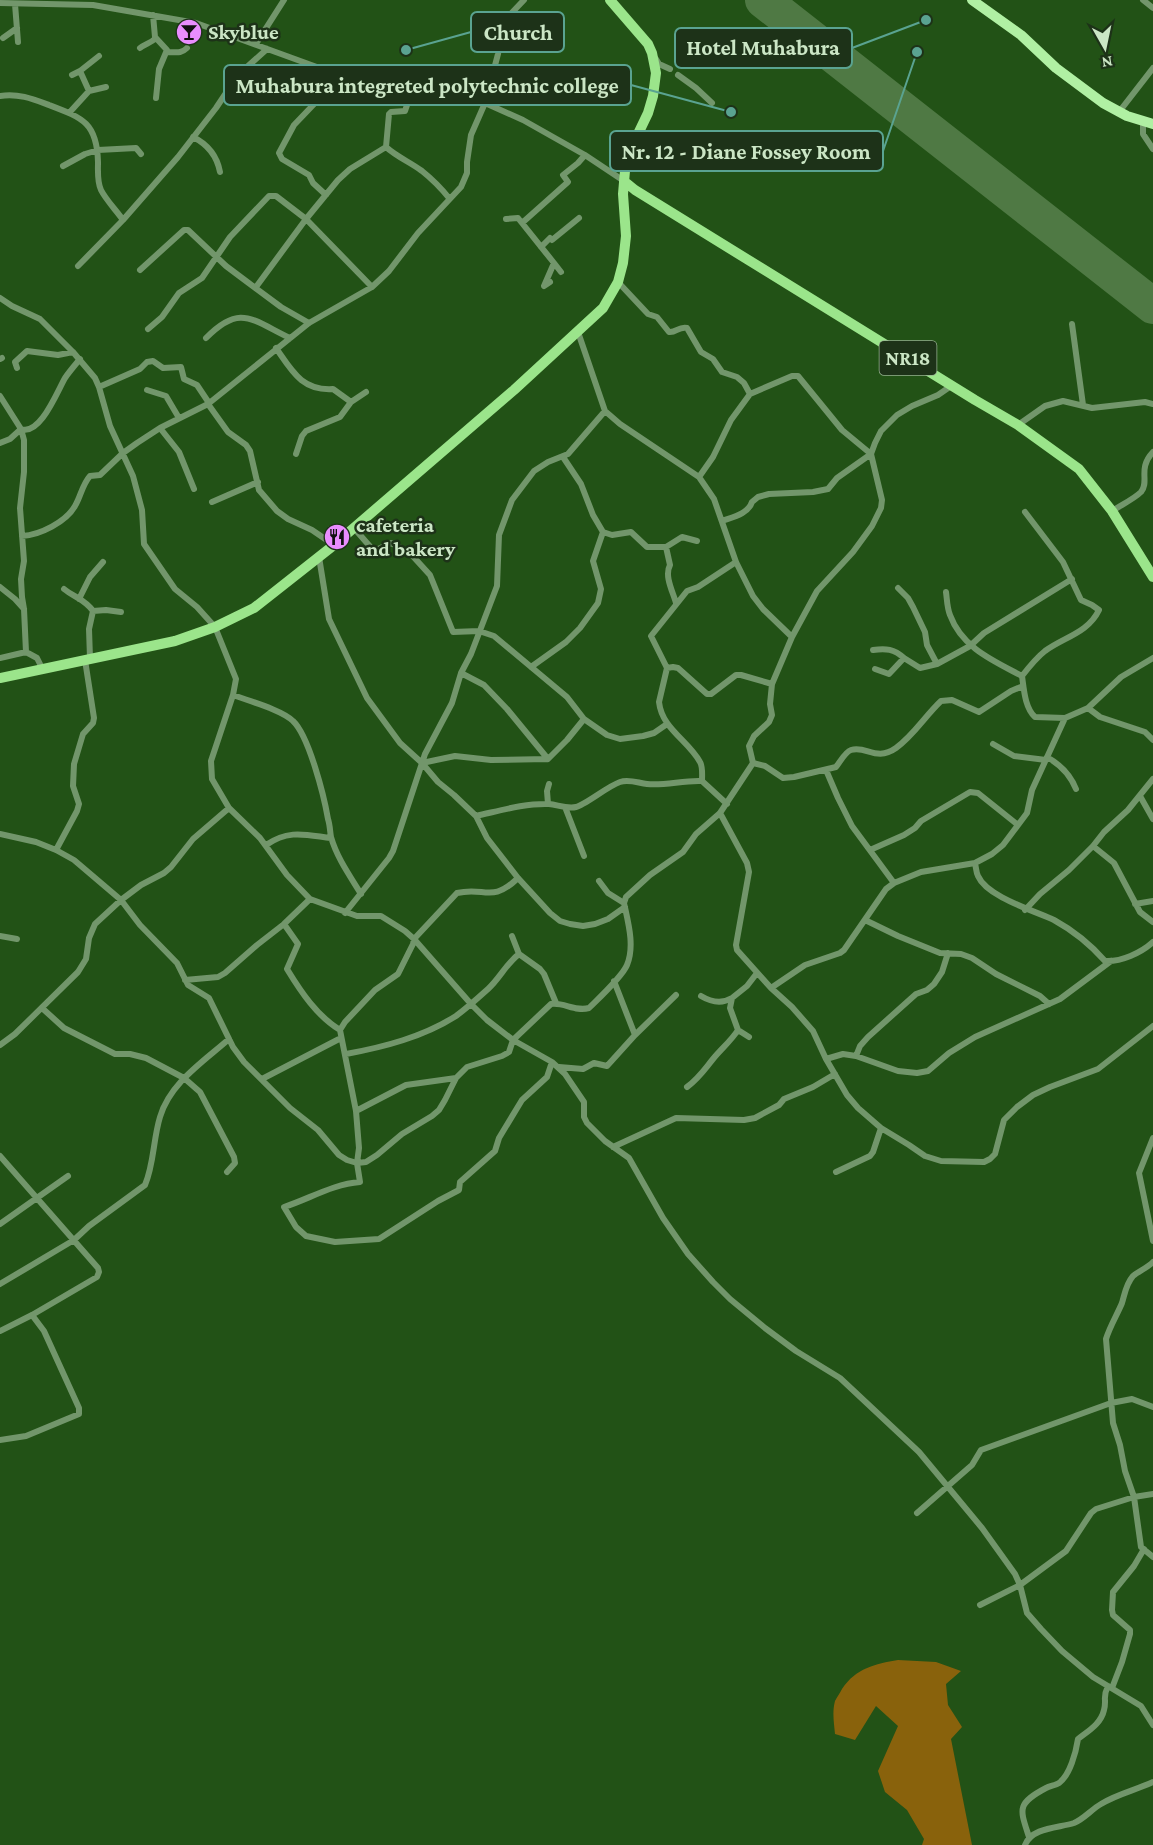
<svg xmlns="http://www.w3.org/2000/svg" width="1153" height="1845" font-family="'Crimson Pro',serif">
<style>
.green{fill:#89620c}
.lines{fill:none;stroke-linecap:round;stroke-linejoin:round}
.runway{stroke:#4f7944;stroke-width:36}
.minor{stroke:#72966b;stroke-width:6}
.primary{stroke:#9be58b;stroke-width:10}
.trunk{stroke:#b0f0a3;stroke-width:10}
.labels{text-anchor:middle;stroke-width:5;stroke-linejoin:round;paint-order:stroke}
.shield{fill:#1d3218;stroke:#97b091;stroke-width:1.5}
.shield-label{font-size:20px;font-weight:bold;fill:#cbe6c5}
.poi-label{font-size:21px;font-weight:bold;fill:#cbe6c5;stroke:#1d3218;text-anchor:start}
.leader{fill:none;stroke:#5aa391;stroke-width:2}
.callout-dot{fill:#5aa391;stroke:#1d3218;stroke-width:2}
.callout{fill:#1d3218;stroke:#5aa391;stroke-width:2}
.callout-label{font-size:22px;text-anchor:middle;font-weight:bold;fill:#cbe6c5}
</style>
<rect width="100%" height="100%" fill="#225216"/>
<path class="green" d="M898,1660L936,1662L961,1671L946,1684L948,1705L962,1727L951,1739L972,1845H922L924,1839L907,1810L885,1792L878,1771L898,1726L876,1706L855,1740L835,1734C834,1723 832,1712 835,1701C837,1697 840,1693 842,1689C856,1668 875,1664 898,1660Z"/>
<g class="lines">
<path class="runway" d="M763,0L1153,306"/>
<path class="minor" d="M1143,0L1153,8
M0,3L93,5L196,23L358,82L411,93L457,98L485,103L523,120L585,155L624,181
M15,4L18,42
M153,15L155,37L167,50L159,69L156,98
M3,38L17,28
M256,44L284,0
M140,48C145,44 151,43 156,38
M168,52C176,52 181,54 187,48
M656,59L659,64L670,69
M318,69L312,85L317,97L316,102L294,125L279,153L282,159L309,175L313,183L326,195
M80,71L89,91L106,87
M72,75L80,71L99,56
M678,75L696,88L712,103
M411,93L405,111L391,112L389,114L386,147C397,157 410,162 422,171C432,179 441,188 449,198
M0,96C18,93 33,99 49,105C83,118 97,123 98,162C98,171 97,182 101,190C106,200 116,210 123,220
M1119,112L1153,68
M69,113L89,91
M1143,121V134L1153,149
M193,137C207,144 217,156 220,172
M63,166L85,154L98,150L136,148L141,154
M506,219L518,218L554,263
M522,223L568,182L563,175L578,163L585,155
M541,247L550,238L552,240L579,218
M78,266L123,220L178,157L216,108L238,75L267,49
M140,270L184,230H188L226,266L246,281L281,307L309,323
M550,282L544,286L554,263L561,272
M618,282L648,314L657,317L669,332C676,333 679,326 687,328L701,352L713,359L722,372L737,377L744,383L750,394
M256,287L306,219L338,180L350,169L386,147
M0,298L12,306L40,319L73,352L95,378L99,387L110,426L133,476L142,510L144,544L175,589L197,607L215,627L236,679L233,695L211,761L212,779L229,808L260,838L287,875L310,899L357,916H381L405,931L414,939L471,1004L487,1020L513,1040L552,1062L565,1074L584,1102V1117L587,1123L605,1141L629,1158L663,1218L688,1254L713,1282L730,1299L765,1328L796,1351L840,1378L919,1452L982,1528L1015,1574L1020,1585L1027,1613L1041,1629L1062,1651L1093,1677L1141,1706L1153,1725
M1072,324L1083,405
M148,329L162,317L179,293L202,278L230,237L269,196H276L306,219L372,287
M578,332L605,411L620,424L699,477L714,499L736,562L753,596L763,609L792,637
M206,338C240,303 252,320 290,338
M276,348C292,371 302,391 333,389L351,402
M0,359L2,358
M17,368L15,362L27,351L58,355L73,352
M99,387L140,369L147,362L153,361L163,368L181,367L184,379L197,385L209,403
M147,390L166,396L179,418
M0,396L21,429L24,440V472L20,508L24,561L21,579L22,597L24,609L26,652L0,658
M208,404L228,432L246,445L250,451L259,490L277,511L288,519L312,530L334,545
M1018,425L1045,406L1063,401L1092,408L1145,402L1153,404
M160,428L179,452L194,489
M0,443L10,439L21,429C40,436 57,392 65,378C69,372 75,365 80,359
M296,454L302,436L306,431L340,417L351,402L366,392
M699,477L713,457L731,420L750,394L792,376H798L842,430L871,454L837,478L828,489L813,492L769,494L758,497L752,502C748,514 733,517 722,521
M212,502L258,482
M1112,511C1121,505 1134,499 1141,492C1150,481 1137,469 1153,452
M1025,512L1063,562L1081,600L1092,605L1099,610C1088,633 1064,637 1045,651C1036,658 1029,667 1022,676C1024,690 1025,708 1035,717L1065,718
M353,527L374,551L391,543L409,552L430,575L453,632L479,631L494,636L567,697L584,719L607,735L620,739L643,736L654,733L667,724
M603,532L612,535L631,532L647,547H666L682,537L697,541
M22,536C40,535 66,522 75,506C81,496 82,485 90,476L100,475L123,453L137,443L160,428L208,404L309,323L372,287L389,271L418,233L461,187L467,173V162L471,135L485,103L498,54L502,23L524,0
M666,547L670,565C664,576 673,592 676,603
M319,557L329,619L367,698L400,743L422,763L438,782L454,795L476,816L487,838L518,878L550,913L560,921L570,924L583,926L595,924L608,919L625,907
M0,587L15,599L24,609
M898,588L908,598L913,607L925,632L927,645L937,664
M64,589C74,597 86,600 93,611
M946,592C947,599 947,608 950,615C962,648 994,661 1022,676
M79,599L90,577L103,562
M873,650C886,648 894,649 904,658
M26,652L37,658L42,668
M90,658L89,629L93,611L106,610L121,612
M531,667L566,642L580,628L598,603L601,589L593,561L603,532L593,515L581,484L563,457
M667,668L673,667L678,668L707,694H711L736,675H741L772,684
M875,669L889,674L904,658L920,668L937,664L970,646L984,633L1072,579
M461,673L484,685L507,709L548,759
M233,695C249,701 282,710 293,721C309,736 324,796 328,819C330,825 330,832 331,837C337,858 350,876 361,894
M1088,708L1100,717L1145,732L1153,740
M993,744L1014,756L1046,760
M1047,757C1061,765 1070,774 1076,789
M422,763L455,756L491,760L548,759L567,740L584,719
M753,763L765,766L783,778L794,777L836,767C840,762 845,752 851,750C866,745 876,762 896,748C914,735 925,716 941,701L952,700L979,712L1011,691L1023,686
M826,770L838,798L852,826L894,883
M1140,796L1153,819
M548,804L547,791L549,784
M727,804L702,781C702,775 703,767 700,762C688,740 662,729 659,702L667,668L651,636L687,591L698,587L736,562
M565,807L584,856
M720,813L747,863L749,872L736,945L737,950L771,988L792,1007L813,1031L826,1059L847,1095L858,1108L881,1128L909,1145L925,1156L941,1161L984,1162L990,1159L995,1154L1004,1120L1017,1107L1033,1095L1050,1087L1098,1069L1153,1026
M476,816C499,811 525,803 549,804C558,805 567,809 576,807C585,805 608,786 620,782C629,779 638,783 647,784C665,786 683,780 702,781
M0,834L36,842L56,850L74,860L121,900L140,925L177,963L188,985L209,998L233,1047L244,1062L290,1108L318,1130L339,1155L347,1160L357,1163L366,1162L377,1155L402,1134L432,1116L439,1110L445,1100L456,1078
M266,845C289,829 306,835 331,838
M1093,846L1114,863L1140,912L1153,922
M56,850L77,811L79,804L73,786L74,764L83,734L93,723L94,718L85,660
M870,850L904,835L915,828L921,821L970,792L978,793L1018,825
M975,863C976,867 976,872 978,876C987,897 1035,911 1054,920C1074,931 1090,944 1105,961C1121,962 1141,953 1153,942
M518,878C491,904 485,886 457,893L414,939L413,944L398,974L375,990L345,1022L340,1030L356,1111L359,1148L357,1163L360,1182C333,1184 309,1199 284,1207L296,1227L306,1236L335,1242L379,1239L438,1201L459,1190L460,1182L495,1151L499,1138L522,1100L547,1077L552,1062
M599,881L608,893L624,903
M1135,904L1153,901
M1025,910L1040,894L1069,870L1093,846L1104,832L1128,810L1153,779
M345,913L389,858L393,851L425,754L452,703L461,673L471,654L497,586L499,535L512,500L534,471L548,462L568,454L605,411
M865,920L898,936L940,953L961,954L972,958L996,974L1040,996L1049,1004
M284,924L298,944L287,969C301,992 317,1016 340,1030
M0,936L17,939
M512,936L519,954L540,969L544,974L556,1003
M185,980L218,977L225,973L257,945L284,924L310,899
M771,988L805,965L840,953L844,950L886,889L894,883L921,872L975,863L992,854L1003,845L1027,813L1032,790L1065,718L1088,708L1121,677L1153,658
M701,996C711,1002 722,1004 732,998
M42,1008L64,1028L115,1054H130L146,1058L184,1078L200,1092L234,1157L235,1163L227,1172
M635,1035L676,995
M749,1037L738,1030L730,1008L732,998L747,986L757,973
M0,1045L15,1034L78,972L86,959L89,938L95,924L121,900L141,885L164,873L171,867L193,839L229,808
M346,1054C384,1047 423,1037 456,1016C467,1008 478,998 488,989C500,978 506,964 519,954
M856,1056L860,1046L868,1037L916,994L927,990L934,984L942,972L948,953
M826,1059L843,1054L856,1056L898,1071L917,1073L928,1071L949,1053L975,1037L1060,999L1111,961
M559,1067L583,1069L594,1063L607,1066L635,1035L614,981
M262,1079L341,1038
M687,1087C699,1078 704,1070 713,1059C721,1049 731,1041 738,1030
M356,1111L406,1085L456,1078L467,1067L502,1056L509,1052L513,1040L551,1004C564,1002 575,1012 589,1008C599,998 622,977 627,965C635,946 628,922 624,903L626,897L650,875L683,852L696,834L720,813L753,763L749,746L754,736L769,722L772,715L770,704L772,684L792,637L817,591L853,552L872,526L881,508L882,500L871,454L875,443L881,431L897,415L912,406L938,395L951,386
M1153,1138L1139,1173L1153,1241
M613,1147L676,1118L744,1120L755,1118L779,1105L784,1099L813,1087L835,1074
M0,1156L98,1268L99,1272L97,1277L32,1315L0,1331
M836,1172L870,1156L873,1152L881,1128
M0,1224L68,1176
M1153,1262C1147,1268 1139,1271 1133,1276C1126,1284 1125,1293 1122,1303C1117,1315 1110,1326 1106,1339L1113,1423L1120,1445L1125,1471L1134,1497L1141,1547L1153,1557
M0,1284L74,1240L89,1226L145,1185C154,1164 153,1140 160,1117C170,1083 203,1062 229,1039
M0,1440L26,1436L79,1414V1408L44,1331L32,1315
M917,1513L972,1465L981,1450L1111,1403L1132,1399L1153,1407
M980,1605L1020,1585L1066,1551L1091,1513L1096,1509L1134,1497L1153,1494
M1112,1688L1122,1662L1130,1634V1630L1113,1615L1112,1610L1113,1592L1134,1566L1144,1549
M1029,1837C1020,1809 1016,1804 1046,1788C1050,1786 1056,1785 1059,1783C1070,1775 1076,1752 1078,1739C1088,1731 1101,1724 1104,1710C1107,1699 1102,1698 1108,1686
M1025,1845C1032,1827 1059,1828 1074,1823C1084,1819 1092,1809 1101,1804C1117,1794 1136,1790 1153,1782"/>
<path class="primary" d="M624,181L635,190L975,400L1018,425L1079,469L1112,511L1153,577
M0,678L175,641L215,627L254,608L334,545L514,390L603,308L618,282L623,263L626,236L623,194L626,159L648,113L653,96L656,73L652,53L648,44L610,0"/>
<path class="trunk" d="M972,0L1021,35L1056,68L1103,103L1127,116L1153,124"/>
</g>
<defs>
<g id="bar-disc" transform="scale(1.35)"><circle r="9.5" fill="#e98dfe" stroke="#1d3218"/><path d="M-6-5H6L.8 .8V4.5H3.5V6h-7V4.5H-.8V.8Z" fill="#111"/></g>
<g id="restaurant-disc" transform="scale(1.35)"><circle r="9.5" fill="#e98dfe" stroke="#1d3218"/><path d="M-5-6h1v4h1v-4h1v4h1v-4h1v5L-1.5 .5V6h-2V.5L-5-1ZM5-6V6H3V1.5H1.5Q1.5-4 5-6Z" fill="#111"/></g>
</defs>
<g fill-rule="evenodd">
<use href="#bar-disc" x="189" y="32"/>
<use href="#restaurant-disc" x="337" y="537"/>
</g>
<g class="labels">
<rect class="shield" x="879.5" y="341" width="57" height="34" rx="4.5"/>
<g class="shield-label">
<text x="908" y="365">NR18</text>
</g>
<g class="poi-label">
<text x="208" y="39">Skyblue</text>
<text x="356" y="532">cafeteria<tspan x="356" dy="24">and bakery</tspan></text>
</g>
</g>
<path class="leader" d="M406 50L471 32M926 20L852 48M731 112L631 85M917 52L883 151"/>
<g class="callout-dot">
<circle cx="406" cy="50" r="6"/>
<circle cx="926" cy="20" r="6"/>
<circle cx="731" cy="112" r="6"/>
<circle cx="917" cy="52" r="6"/>
</g>
<g class="callout">
<rect x="471" y="12" width="93" height="40" rx="6"/>
<rect x="675" y="28" width="177" height="40" rx="6"/>
<rect x="224" y="65" width="407" height="40" rx="6"/>
<rect x="610" y="131" width="273" height="40" rx="6"/>
</g>
<g class="callout-label">
<text x="518" y="40">Church</text>
<text x="763" y="55">Hotel Muhabura</text>
<text x="427" y="93">Muhabura integreted polytechnic college</text>
<text x="746" y="159">Nr. 12 - Diane Fossey Room</text>
</g>
<g transform="translate(1105 48) rotate(171)" stroke="#1d3218" stroke-width="4.5" paint-order="stroke">
<path d="M0-4.5L10 22L0 15L-10 22Z" fill="#cbe6c5"/>
<text y="-9" font-size="16" font-weight="bold" text-anchor="middle" fill="#cbe6c5">N</text>
</g>
</svg>
